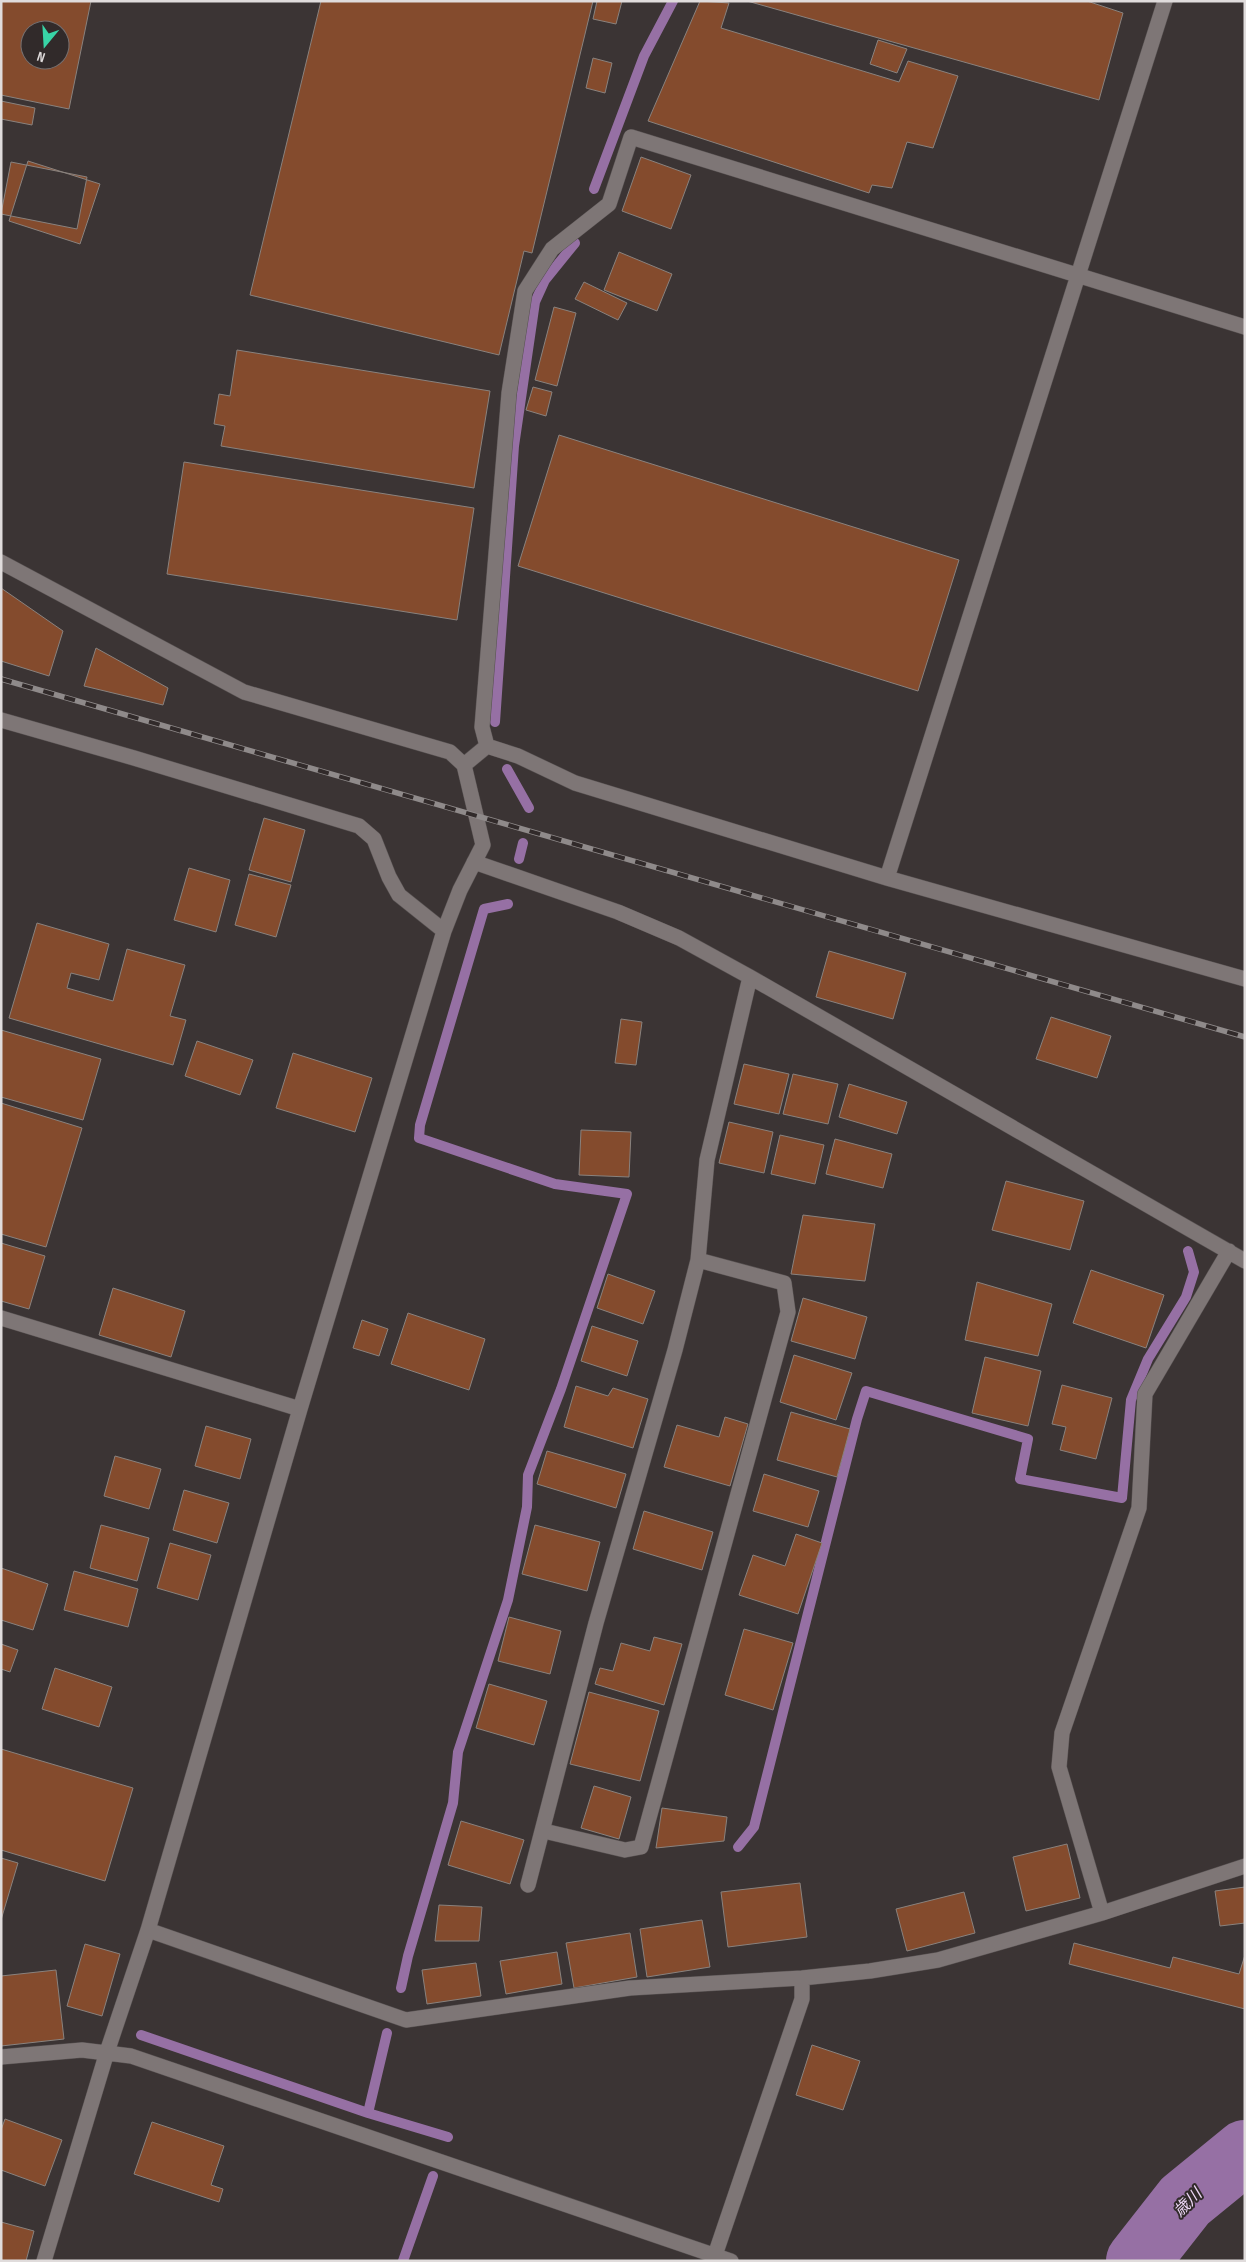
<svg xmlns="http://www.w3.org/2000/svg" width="1246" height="2262" font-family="'Sofia Sans Condensed','Noto Sans JP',sans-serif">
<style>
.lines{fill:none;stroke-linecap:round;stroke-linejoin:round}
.stream{stroke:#9670a4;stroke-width:10}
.river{stroke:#9670a4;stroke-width:64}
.building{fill:#844b2d;stroke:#89827e;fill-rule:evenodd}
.minor-casing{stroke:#575151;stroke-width:16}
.minor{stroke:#7e7676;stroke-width:15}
.rail-casing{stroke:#8f8a8a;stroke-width:5.5}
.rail{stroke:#312a2a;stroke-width:4;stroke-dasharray:11;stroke-linecap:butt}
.labels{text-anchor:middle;stroke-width:4;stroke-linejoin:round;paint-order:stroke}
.water-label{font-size:16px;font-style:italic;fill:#f0daf9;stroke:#312a2a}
</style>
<rect width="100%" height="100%" fill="#3b3434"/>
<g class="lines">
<path class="stream" d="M594,189L644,56L673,1
M495,722L514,446L535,302L545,280L575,243
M507,769L529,808
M519,859L523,843
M738,1847L754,1827L857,1419L866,1391L1028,1439L1020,1479L1122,1498L1131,1400L1148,1359L1186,1297L1194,1272L1188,1251
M401,1988L408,1956L453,1803L458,1752L508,1600L527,1507L528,1475L561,1389L627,1194L555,1184L419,1138L420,1125L484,909L508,904
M141,2035L368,2113L448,2137
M368,2113L387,2033
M403,2261L433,2176"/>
<path class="river" d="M1138,2261L1185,2201L1245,2152"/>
</g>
<path class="building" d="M1,1H91L69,109L1,95ZM30,30H60V60H30Z
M321,1H593L532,253L524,251L499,355L250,295Z
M597,1H622L616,24L593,19Z
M700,1L729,3L721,28L899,82L908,61L958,76L933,148L907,142L892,188L872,185L869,193L648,121Z
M747,1H1087L1123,13L1099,100Z
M878,40L907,49L897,73L870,64Z
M593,58L612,63L605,93L586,88Z
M1,101L35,108L32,125L1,119Z
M641,157L691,175L671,229L622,211Z
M28,161L100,184L80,244L9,221Z
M11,162L87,177L77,229L1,214Z
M619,252L672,274L657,311L604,290Z
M584,282L627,303L618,320L575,299Z
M554,307L576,313L557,386L535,380Z
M237,350L490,391L474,488L221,446L225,426L214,424L219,394L230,396Z
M533,387L552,392L546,416L526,410Z
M559,435L959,560L918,691L518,566Z
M184,462L474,508L457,620L167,574Z
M1,588L63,631L49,676L1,661Z
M96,648L168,688L163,705L84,686Z
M264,818L305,830L291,882L249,870Z
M189,868L230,880L216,932L174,920Z
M249,874L291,885L276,937L235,925Z
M37,923L109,944L99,980L71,973L67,988L113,1001L127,949L185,965L170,1016L186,1020L173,1065L9,1018Z
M829,951L906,973L893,1019L816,997Z
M1051,1017L1111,1036L1097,1078L1036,1059Z
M621,1019L642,1022L636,1065L615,1063Z
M1,1030L101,1059L83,1120L1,1097Z
M197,1041L253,1060L240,1095L185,1076Z
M293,1053L372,1078L355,1132L276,1108Z
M744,1064L789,1074L779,1114L734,1104Z
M793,1074L838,1084L828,1124L783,1114Z
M849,1084L907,1102L897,1134L839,1117Z
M1,1103L82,1128L46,1247L1,1234Z
M729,1122L773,1132L764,1173L719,1163Z
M581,1130L631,1132L629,1177L579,1175Z
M780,1135L824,1145L815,1184L771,1174Z
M835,1139L892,1154L883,1188L826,1174Z
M1006,1181L1084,1201L1070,1250L992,1230Z
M803,1215L875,1224L865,1281L791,1274Z
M1,1243L45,1256L29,1309L1,1301Z
M1091,1270L1164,1295L1146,1348L1073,1323Z
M608,1274L655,1291L643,1324L597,1308Z
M977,1282L1052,1304L1038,1356L965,1340Z
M113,1288L185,1311L171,1357L99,1335Z
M803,1298L867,1317L855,1359L791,1341Z
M408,1313L485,1339L469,1390L391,1364Z
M362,1320L388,1329L379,1356L353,1348Z
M592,1326L638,1341L627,1376L581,1361Z
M794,1355L852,1373L836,1420L780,1402Z
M985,1357L1041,1371L1028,1426L972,1413Z
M1062,1385L1112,1398L1096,1459L1060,1450L1066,1427L1052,1424Z
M576,1386L608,1396L613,1388L648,1399L633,1448L564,1427Z
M791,1412L850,1429L837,1477L777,1460Z
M725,1417L748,1424L730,1486L664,1467L677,1425L719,1437Z
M206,1426L251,1439L240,1479L195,1466Z
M547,1451L626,1474L616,1508L537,1484Z
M115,1456L161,1469L149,1509L104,1496Z
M764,1474L819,1491L808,1527L753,1511Z
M184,1490L229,1503L217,1543L173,1530Z
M644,1511L713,1532L702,1570L633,1549Z
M101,1525L149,1538L137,1581L90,1568Z
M535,1525L600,1542L587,1591L522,1574Z
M796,1534L822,1543L798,1614L739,1595L753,1555L785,1566Z
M170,1543L211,1555L198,1600L157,1588Z
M1,1568L48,1584L33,1630L1,1620Z
M74,1571L138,1589L128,1627L64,1610Z
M509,1617L561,1631L550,1674L498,1661Z
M744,1629L793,1643L773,1710L725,1695Z
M654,1637L682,1644L664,1705L595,1684L600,1668L613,1671L621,1643L650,1651Z
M1,1644L18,1650L10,1672L1,1669Z
M55,1668L112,1687L99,1727L42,1709Z
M489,1684L547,1701L534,1745L476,1728Z
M589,1692L659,1711L640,1781L570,1764Z
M1,1749L133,1788L105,1881L1,1850Z
M594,1786L631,1797L619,1839L581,1828Z
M662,1808L727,1817L724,1841L656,1848Z
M461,1821L524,1840L510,1884L448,1865Z
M1067,1844L1080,1898L1026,1911L1013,1857Z
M1,1858L18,1863L1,1920Z
M800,1883L807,1937L728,1947L721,1892Z
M1245,1887V1923L1220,1926L1215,1891Z
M964,1892L975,1933L907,1951L896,1909Z
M439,1905L482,1907L479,1941H435Z
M702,1920L710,1967L647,1977L640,1929Z
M630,1933L637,1977L574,1988L566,1943Z
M1074,1943L1170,1968L1173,1957L1239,1974L1245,1955V2009L1069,1964Z
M85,1944L120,1954L102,2016L67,2006Z
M557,1952L562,1984L506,1994L500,1961Z
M476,1963L481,1996L427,2004L422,1970Z
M56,1970L64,2039L1,2046V1976Z
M812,2045L860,2061L843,2110L796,2095Z
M5,2119L62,2140L45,2186L1,2170V2130Z
M152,2122L224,2146L211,2185L223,2189L219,2202L134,2174Z
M1,2222L34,2231L26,2261H1Z"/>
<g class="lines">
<g class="minor-casing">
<path id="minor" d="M1,562L244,692L450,752L464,765L483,845L460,890L444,931L300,1409L148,1930L107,2052L44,2261
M1,720L134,758L359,826L374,839L389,877L399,895L444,931
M487,746L482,727L509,393L525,291L552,249L609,204L631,137L1245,327
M487,746L518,756L575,783L887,878L1245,979
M464,765L487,746
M474,862L618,912L679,938L750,977L1245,1261
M887,878L1165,1
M1,1318L300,1409
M544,1831L625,1850L641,1847L788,1312L784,1283L698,1260
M528,1885L596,1623L675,1350L698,1260L707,1160L750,977
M1102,1913L1059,1767L1062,1733L1139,1508L1145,1394L1229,1251
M148,1930L406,2020L630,1988L802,1978L870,1971L938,1960L1102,1913L1245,1866
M1,2057L82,2050L131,2056L731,2261
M713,2261L802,1999V1978"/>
</g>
<use href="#minor" class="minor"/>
<g class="rail-casing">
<path id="rail" d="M1,679L1245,1037"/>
</g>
<use href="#rail" class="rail"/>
</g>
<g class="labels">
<g class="water-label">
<text transform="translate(1187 2202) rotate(-45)" y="6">歳川</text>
</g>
</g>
<rect width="1246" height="2262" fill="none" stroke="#e0dcdc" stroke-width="5"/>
<g transform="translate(45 45) rotate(198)"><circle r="24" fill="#312a2a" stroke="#777171"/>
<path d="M0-4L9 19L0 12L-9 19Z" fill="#38d4a6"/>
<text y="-8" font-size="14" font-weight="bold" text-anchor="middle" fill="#e0dcdc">N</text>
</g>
</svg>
